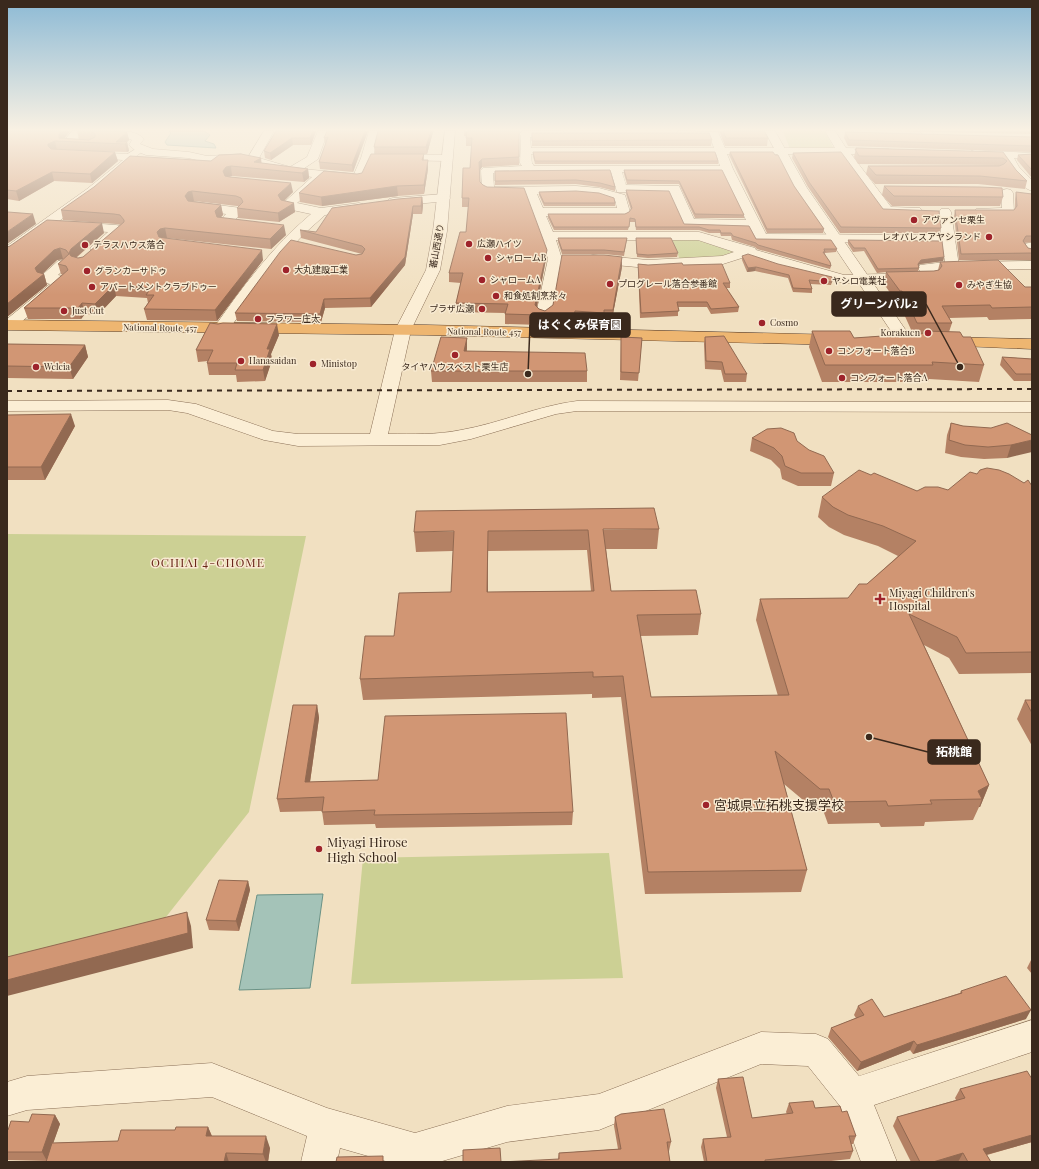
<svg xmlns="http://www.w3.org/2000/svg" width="1039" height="1169" font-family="'Playfair Display','Noto Sans JP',serif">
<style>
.green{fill:#ccd094}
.water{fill:#a4c3b8;stroke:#6a9286}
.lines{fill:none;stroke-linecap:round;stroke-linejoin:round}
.pedestrian-casing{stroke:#8b7057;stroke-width:1}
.minor-casing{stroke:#8b7057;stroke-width:1}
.tertiary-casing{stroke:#8b7057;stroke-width:1}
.trunk-casing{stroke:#593f2c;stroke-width:1}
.pedestrian{fill:#fbeed5;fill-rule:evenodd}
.minor{fill:#fbeed5;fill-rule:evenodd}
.tertiary{fill:#fbeed5;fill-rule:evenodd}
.trunk{fill:#eeb671;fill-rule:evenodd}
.rail{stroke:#3a291d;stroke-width:2;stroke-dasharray:5 5;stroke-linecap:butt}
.wall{fill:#b48164;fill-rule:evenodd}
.shaded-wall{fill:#926951}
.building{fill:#d19674;stroke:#926951;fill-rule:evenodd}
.poi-dot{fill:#9e232b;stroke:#f8ead1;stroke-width:1.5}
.labels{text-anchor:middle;stroke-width:3;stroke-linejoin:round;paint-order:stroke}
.far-poi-label{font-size:9px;fill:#3a291d;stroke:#f8ead1;text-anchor:start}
.far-street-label{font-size:9px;fill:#3a291d;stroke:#f8ead1}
.poi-label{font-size:11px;fill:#3a291d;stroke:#f8ead1;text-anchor:start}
.neighbourhood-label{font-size:12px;letter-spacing:1px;fill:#6a2619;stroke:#f8ead1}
.near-poi-label{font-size:13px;fill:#3a291d;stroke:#f8ead1;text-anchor:start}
.leader{fill:none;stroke:#3a291d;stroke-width:1.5}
.callout-dot{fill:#3a291d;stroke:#f8ead1;stroke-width:1.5}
.callout{fill:#3a291d;stroke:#3a291d;stroke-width:1.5}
.callout-label{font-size:12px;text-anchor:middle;font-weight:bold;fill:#fff}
</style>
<rect width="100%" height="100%" fill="#f1e0c1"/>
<path class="green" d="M783,131H825L834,149H790Z
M694,238L733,248L734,253L720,259L680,260L672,239Z
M7,534L306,536L249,812L162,922L7,963Z
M609,853L623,978L351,984L363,858Z"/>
<path class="water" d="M169,131H204L210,135L205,141L214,144L216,148L167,145L165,142L171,133Z
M323,894L310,988L239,990L257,895Z"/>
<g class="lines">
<g class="pedestrian-casing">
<path id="pedestrian" d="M139,147L142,148L143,150C139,155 132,160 126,159L125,157L126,155Z"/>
</g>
<g class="minor-casing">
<path id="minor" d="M72,131H83L76,141H89L94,144L89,147L63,146L62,144Z
M115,131C125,131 137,131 144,139L140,144L153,149L189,152L207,156L241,154L247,157L241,160L210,163L188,158L146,155L136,151L129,145L132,140L116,133Z
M264,131H274L259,158L290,167L307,157L318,131H328L318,159L303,169L354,174L361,158L369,131H379L373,158L362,181L358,182L325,179L297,203L321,208L359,203L363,204L365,207L363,210L325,215L305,233L280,259L227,332L221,334L215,332L213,329C242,287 273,246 311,214L283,208L281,205L312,177L287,173L249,161L247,159Z
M523,131H562L566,134L561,137H530L531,148H714L710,137L676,136L675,134L679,131L718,132L725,148H835L825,131H835L846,148L889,149L891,151L889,153L885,154H851L891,207L920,208L922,211L920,214L916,215L883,214L840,154H727L733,169L766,234L941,235L939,212L941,209H949L951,212L959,266L957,269L934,272L938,277L936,280L931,281L844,283L778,266L748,256L723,264L648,268L593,263L588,262L586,259L588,256L593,255L648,260L722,256L734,252L698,240H556L562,259L552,314L549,317L544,319L539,317L536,314L548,259L541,236L525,195L488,194L484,193L482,190L481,170L483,168L522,166L520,163L521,136L519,134ZM531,154H716L720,166H534L532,163ZM611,172L617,192L670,193L684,226L749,228L756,241L761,242L942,243L945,262L920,265L918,268L921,273L844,275L756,250L755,248L699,232H553L546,216H624L628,215L630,212L625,195L599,188L576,186L494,187L493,173ZM622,172H723L746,220L694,219L679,186L626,185ZM576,193L599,195L615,200L617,208H543L537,194Z
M920,131H931L934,135L929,138L925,137Z
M975,150L1032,153V159L1014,158L1019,167L1032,180V191C1021,188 1009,170 1003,160L1005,158L971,155L969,153L971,151Z
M87,152L129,154L133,155L136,160L95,195L12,255L7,256V246L87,189L123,160L83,157L81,155Z
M394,155H447L451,156L453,158L451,160L447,161L390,160L388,158L390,156Z
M1007,189L1011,190L1013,193L1014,212L1012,215H976L974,212L976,209L1002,208L1001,193L1003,190Z
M444,194L448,195L450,198L448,201L393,206L389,205L387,202L389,199L393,198Z
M194,202L241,208L243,211L235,220L252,222L253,225L252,228L247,229L219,225L218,222L226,214L190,209L188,206L190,203Z
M74,222L116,225L121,226L125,231L102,251H92L90,248L108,232L69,229L68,226L69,223Z
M1029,243H1032V255L1027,254L1022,247L1024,244Z
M63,260L68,261L70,264L58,275L68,277L70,280L68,283L14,328L7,329V319L50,284L41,282L39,279L41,276L58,261Z
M1032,261V269L973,270L968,269L966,266L968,263L973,262Z
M1032,1020V1052L874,1105L897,1162H861L840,1106L808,1066L761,1064L599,1130L507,1142L439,1162H389L340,1148L337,1162H301L307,1136L212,1097L27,1110L7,1116V1082L27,1076L212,1063L327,1108L415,1133L507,1106L599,1094L761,1032L816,1034L828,1039L859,1076Z"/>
</g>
<g class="tertiary-casing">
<path id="tertiary" d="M445,131H455L447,231L440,270L411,330L388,434C413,434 437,435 461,430C501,423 537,406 577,401L1032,402V412L577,411L556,414L471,439L440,445L298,446L264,440L187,413L168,410L7,411V401L168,400L196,404L273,431L298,434H370L395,330L426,270L433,231Z
M765,131H775L807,188L914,342L912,345L906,347L900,345L893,334L795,188Z"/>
</g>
<g class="trunk-casing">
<path id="trunk" d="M7,320L427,325L841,335L847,337L849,340L847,343L841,345L427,335L7,330Z
M943,337L1032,339V349L937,345L935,342L937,339Z"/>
</g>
<use href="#pedestrian" class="pedestrian"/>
<use href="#minor" class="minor"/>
<use href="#tertiary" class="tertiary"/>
<use href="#trunk" class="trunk"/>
<path class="rail" d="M7,391L1032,389"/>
</g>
<path class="wall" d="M7,131H70L65,138L79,139L77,131L127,132L129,140L127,142L129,151L127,152L94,151L118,161L92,183L54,181L19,201L7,199Z
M276,131H316L311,145H293L271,160L265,158L264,151Z
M368,131L353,172L320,169L319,162L326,144H325L324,138Z
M378,131H435L434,132H433L427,154H375L374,147Z
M464,131H521L519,132V165L482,167L480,170V182L483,185L546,259L537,307L539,309L545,311L622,267L612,319L604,320L603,323L575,321L574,326L505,324V313L456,312V303L461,283L449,282V273L466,232L469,207H462V198L470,168L472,146H466V136H464Z
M717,131H764L768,138L767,146H725L720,133Z
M893,131H1032V134Z
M845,132L1032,137V152L848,146L844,138Z
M532,133L712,140L711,146H532Z
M856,148L1003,152L1016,170L1027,181L1025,189L978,184H875L866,174L868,166L1000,165L858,164L854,157Z
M533,152L718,161V164H535L533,156Z
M730,152L794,186L824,229L823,233H767L729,155Z
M793,153L883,209L941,228L939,233H840L808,187L792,158Z
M424,154V160L428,169L424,194L398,196L322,206L300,202L299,193Z
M1032,154V178L1017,160L1018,155Z
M261,158V163L308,169L309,178L304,182L232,176H228L293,192L284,200L295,212L279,222L238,218L237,208L239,206H237L194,201H191L221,205L223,215L221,217L286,235L271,249L167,238H164L263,260L217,321L147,320L144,309L148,303L147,298L116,296L98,315L85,314L81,319H28L24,308L63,275L61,274L58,264L64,259L57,260L42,274H44L47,285L7,317V247L104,233L76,258H78L83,257L121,225L116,224L63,220L61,210L211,161Z
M610,170L615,187V191L599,187L576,184L495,185V171Z
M624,170H722L744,215V218H695L679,184H627L624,174Z
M884,186L1003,197L1000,206H892L882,195Z
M626,190L684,224L749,226L756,239L837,249L836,252L825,253V254L831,266L830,269L757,249L755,247L732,240L731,236H721L720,233H709L699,230H636L635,222H630L628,230H554L548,218V214H625L629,212L631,210L626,194Z
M539,192L615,203V206H544L539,195Z
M1016,192L1032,194V242L1024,243L1028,248L1032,249V260H959L954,216L955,210H1014L1015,208V199Z
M422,197L423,205L422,214H413L405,265L371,307L325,308L321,322L237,321L235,313L356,255L362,254L301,238L300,230L316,232Z
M558,238H627L624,256L604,254H562L558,242Z
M636,238L678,253L677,257L648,258L637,257Z
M848,240L944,257L943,261L920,264L918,265L919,268L918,271H934L938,270L940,262L1025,287H1032V319L989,320L987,317L949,318L952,323L949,332L963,337L984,365L979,382L929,379V382H822L809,347L812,331L854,338L913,334L899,303H897L884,284L886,272L877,273L864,251L853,252L848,244Z
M742,256L832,282L831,285L810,284L812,289V293L793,292L788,278L755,271L747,272L742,260Z
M638,264L648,265H683L730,283V288H726L739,307L738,312L711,314L707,307H678V316L640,318L638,268Z
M218,324L279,335L271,354L272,360L265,381L237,382L236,375H209L207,363L208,361L198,362L196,350Z
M621,337L642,338L638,381L620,380Z
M705,337L747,374L746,382H724L721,370L705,369L704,344Z
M467,338V351L587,371V382H432L431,371Z
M7,344L85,345L88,357L73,379L7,378Z
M1002,357L1032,359V381H1014L1000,365Z
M7,415L75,426L45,480H7Z
M951,423L963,426L1032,435L1007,458L984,459L961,457L945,453L947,435Z
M752,438L797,441L834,473L831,486H798L782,479L780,469L771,460L750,451Z
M977,474L1024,483L1032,486V673L959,674L949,658L924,645L989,785L980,807H979L973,820L925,822L924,826L881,827L879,823L828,824L823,810H815L784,784L807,870L801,892L645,894L621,697L592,698V694L363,700L360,679L394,636L451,592L453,551L416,552L414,532L659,529L657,549H606L611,591L701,614L698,635L640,636L651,697L778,696L756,620L760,599L848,598L867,584L898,556L878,546L844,535L829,527L818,517L822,497L871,475L917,491L948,490ZM587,550L591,591L488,592V551Z
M1025,700H1032V746L1017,719Z
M317,705L319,718L310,782L573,812L572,825L376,828L375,824L324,825L322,811L280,812L277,799Z
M248,881L250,890L239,931L209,930L206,920Z
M1032,958V974L1027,968Z
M961,991L1026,1019L913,1054L910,1050L857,1071L828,1037L831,1028L856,1018L854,1015L858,1006L884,1017L960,993Z
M718,1079L752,1118L787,1114L786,1112L789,1103L815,1108L842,1112L856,1136L853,1144H851L853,1151L850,1159L822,1162H704L701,1147L703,1139L727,1137L716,1088Z
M1032,1079V1142L987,1155L991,1162H911L893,1126L897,1117L956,1100L955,1098L960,1089Z
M55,1115L60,1124L53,1143L118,1141L175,1130L208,1127L212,1136L270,1148L268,1162H46L47,1161L7,1160V1130L29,1122Z
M615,1117L671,1142L669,1151L558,1159L559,1153L618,1149L614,1126Z"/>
<path class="shaded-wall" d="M61,131H70L62,141H60L59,134Z
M313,131H316L311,145L310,138Z
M365,131H368L353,172L352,165Z
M431,131H433V132L427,154L426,147Z
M127,132L129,140L126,143L127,142L129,151L127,152L125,144L116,142Z
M292,138L293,145L271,160L270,153Z
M55,141L57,150L50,153L48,146V144Z
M115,152L118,161L92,183L90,174Z
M261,158L262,167L254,162Z
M482,159V167L480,170L479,162Z
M428,160V169L424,194V185Z
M231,166L232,176L228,177L225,180L223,171L226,167Z
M308,169L309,178L304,182L302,173Z
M52,172L54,181L19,201L16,191Z
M291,183L293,192L280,205L278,195Z
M397,186L398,196L322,206L321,197Z
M192,191L194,201L190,202L187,205L185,196L188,192Z
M422,197L423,205L422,214L421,206Z
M294,203L295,212L279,222L278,213Z
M221,205L223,215L217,221L215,211Z
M413,206V214L405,265L371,307L370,298Z
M33,214L36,224L7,244V232Z
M102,223L104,233L74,259L72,264L69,253L71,249Z
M284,225L286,235L271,249L270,239Z
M165,228L167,238L162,239L159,242L157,232L160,229Z
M60,248L63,259L57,260L38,278L35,268L54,250Z
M262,250L263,260L217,321L215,310Z
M547,250L546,259L535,315V305Z
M622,257V267L612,319L613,310Z
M944,257L943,261L920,264L917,267L918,264L921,260Z
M756,267L755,271L747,272L748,268Z
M44,274L47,285L7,317V304Z
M114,285L116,296L98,315L95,304Z
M324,299L325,308L321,322L320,314Z
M82,303L85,314L81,319L78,308Z
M277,324L279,335L271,354L272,360L265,381L263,370L267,349Z
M467,338V348L464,362V351Z
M85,345L88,357L73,379L69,367Z
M71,414L75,426L45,480L41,467Z
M1032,440V452L1007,458L1011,445Z
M488,531V613L487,592Z
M317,705L319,718L308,796L305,782Z
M989,785L980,807H979L982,799L978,791Z
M248,881L250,890L239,931L236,921Z
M187,912L191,926L193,948L7,996V980Z
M1031,1010L1026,1019L913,1054L917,1045Z
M914,1041L910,1050L857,1071L861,1062Z
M55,1115L60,1124L47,1161L42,1152Z
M208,1127L213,1139L206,1136Z
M1032,1135V1142L978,1157L983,1149Z
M266,1136L270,1148L268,1162H266L263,1154Z
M226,1153L229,1162H224Z
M963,1153L958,1162H933Z"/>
<path class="building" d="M7,131H61L59,134V138L89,140L95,137V134L90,131H79H106H105L127,132L116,142H127L125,144L55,141L48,144V146L51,149L115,152L90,174L52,172L16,191L7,190Z
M276,131H313L310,138H292L270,153L264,151Z
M327,131H365L352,165L319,162L328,137L324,138Z
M378,131H431L426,147H374Z
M467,131H519V157L482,159L479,162L480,182L483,185L487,187L524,188L547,250L535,305L539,309L545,311L553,305L562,255H604L622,257L613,310H604V313L575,311L574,316L505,314L508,304L456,303L463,273H449L460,232H466L469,198H462L463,168H470L472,138H466Z
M723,131H764L768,138H726Z
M845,132L1032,137V146L849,140Z
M532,133H709L712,140L532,141Z
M856,148L1003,152L1016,170L1027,181L980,176L876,175L868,166H999L1004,164L1007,161L1003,158L859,156L855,149H857Z
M533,152H715L718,161H535Z
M730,152H773L775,155H778L794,186L824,229H767Z
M841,152L883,209L939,211L941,228L841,227L809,182L793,153Z
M241,154L261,158L254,162L308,169L302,173L231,166L226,167L223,171L225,176L230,177L291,183L278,195L281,200L294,203L278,213L237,208L243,202L241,198L236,196L192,191L188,192L185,196L188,201L221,205L215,211L217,217L284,225L270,239L165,228L160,229L157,232L159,237L165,238L262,250L215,310L144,309L154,295H146L151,288L114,285L95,304L82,303L78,308H24L68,270L66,266L58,264L69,254L66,250L60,248L54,250L35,268L37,272L44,274L7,304V247L10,246L47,220L102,223L71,249L69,253L71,256L78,258L83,257L124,222V220L120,215L114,214L61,210L94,187L130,156L211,161L219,155Z
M371,154H424L422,160H428L424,185L397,186L321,197L299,193L324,171L357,174L362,173Z
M1032,154V170L1018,155Z
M610,170L615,187L600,183L576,180L495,181V171Z
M624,170H722L744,215L695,214L679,181L627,180Z
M884,186L980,187L1002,188L1003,197L894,196Z
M626,190L669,191L684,224L749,226L756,239L831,240L837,249H824L825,252H823L830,262L831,266L758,245L756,243L733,236L731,233H721L720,230H709L699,227H636L635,219L630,218L629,227H554L548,214H625L629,212L632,208Z
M576,191L599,193L614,198L615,203H544L539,192Z
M1016,192L1032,194V236H1026L1023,241L1028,248L1032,249V253L961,254L955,210H1014L1017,206Z
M422,197L421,206H413L405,257L370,298L324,299L320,314L235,313L280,252L291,240L356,255L362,254L365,249L362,246L300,230L316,232L332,208L398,199Z
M8,212L33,214L7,232V213Z
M558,238H627L624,252L604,250H562Z
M636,238H671L678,253L648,255L637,254Z
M848,240L942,241L944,257L921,260L918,264L919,268L878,269L865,248H854Z
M748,254L778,264L832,277V282L809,280L812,289L793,288L789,275L756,267L748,268L742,256Z
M998,260L1025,287H1032V307L992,308L990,305L942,306L952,323H917L902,291H900L886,272L934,271L939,270L942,266L940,262Z
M682,263L683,265L722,264L730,283H723L739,307L711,309L707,302H677L679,311L641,313L638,264L648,265Z
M210,323L218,324L223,323L277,324L267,349H270L263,370H235L237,363H207L213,350H196Z
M812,331H850L854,338L925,333L924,331L960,332L963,337H971L984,365L932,362L933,365H825Z
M724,336L747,374H725L722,362L706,361L705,337Z
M441,337L467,338L464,351L585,353L587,371H431Z
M621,337L642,338L639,373L621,372Z
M7,344L85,345L69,367L7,366Z
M1002,357L1032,359V374H1016Z
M71,414L41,467H7V415Z
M951,423L963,426L991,428L1007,423L1032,435V440L1011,445L988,447L965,445L949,440Z
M781,428L794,433L797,441L809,450L824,456L834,473H801L785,466L782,456L774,448L752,438L767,429Z
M987,468L999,470L1009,474L1024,483L1028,480L1032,486V652L966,653L957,637L909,614L989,785L978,791L982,799L930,800L932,804L888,806L886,801L834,802L829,789H820L775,751L807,870L648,872L623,676L593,677V672L360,679L365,636H394L399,593L451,592L454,531L414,532L416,511L654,508L659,529H603L611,591L696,590L701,614L637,615L651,697L789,695L760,599L848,598L859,584H867L916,541L883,526L848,515L833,507L822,497L859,470L871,475L874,473L917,491L925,487H938L948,490L970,472L977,474L980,470ZM588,530L594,591L487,592L488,531Z
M1025,700H1032V713Z
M293,705H317L305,782L378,780L385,716L566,713L573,812L374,815L375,810L322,812L324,797L277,799Z
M219,880L248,881L236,921L206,920Z
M187,912L188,933L7,980V957Z
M1006,976L1031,1010L917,1045L914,1041L861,1062L831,1028L864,1015L858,1006L872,999L884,1017L962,993L961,991Z
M1027,1071L1032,1079V1135L983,1149L991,1162H968L963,1153L933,1162H920L897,1117L965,1098L960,1089Z
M743,1077L752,1118L793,1113L789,1103L813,1101L815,1108L840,1106L842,1112L847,1111L856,1136H849L853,1151L765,1160V1162H707L703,1139L731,1137L718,1079Z
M664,1109L671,1142H667L670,1162H501L559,1159V1153L621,1149L615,1117L621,1114Z
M32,1114L55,1115L42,1152H7V1130H8L11,1121L29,1122Z
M176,1127H208L206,1136H266L263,1154L226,1153L224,1162H46L52,1143L118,1141L121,1130H175Z
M500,1148L501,1162H463V1150Z
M383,1156V1162H336L337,1157Z"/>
<linearGradient id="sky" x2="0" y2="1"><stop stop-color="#8dbad5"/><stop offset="0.44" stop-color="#f9f1e3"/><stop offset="1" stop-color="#f9f1e3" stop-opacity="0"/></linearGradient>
<rect width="1039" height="295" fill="url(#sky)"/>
<g class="poi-dot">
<circle cx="914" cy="220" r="4"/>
<circle cx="989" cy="237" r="4"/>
<circle cx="469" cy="244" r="4"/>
<circle cx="85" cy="245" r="4"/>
<circle cx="488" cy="258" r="4"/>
<circle cx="286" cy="270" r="4"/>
<circle cx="87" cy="271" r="4"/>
<circle cx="482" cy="280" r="4"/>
<circle cx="824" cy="281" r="4"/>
<circle cx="610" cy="284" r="4"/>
<circle cx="959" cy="285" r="4"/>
<circle cx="92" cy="287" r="4"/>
<circle cx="496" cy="296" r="4"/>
<circle cx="482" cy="309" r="4"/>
<circle cx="64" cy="311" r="4"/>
<circle cx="258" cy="319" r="4"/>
<circle cx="762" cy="323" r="4"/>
<circle cx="928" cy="333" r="4"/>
<circle cx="829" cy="351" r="4"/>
<circle cx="455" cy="355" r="4"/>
<circle cx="241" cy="361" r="4"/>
<circle cx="313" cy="364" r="4"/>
<circle cx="36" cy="367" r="4"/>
<circle cx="842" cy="378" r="4"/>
<path d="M878 593h4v4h4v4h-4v4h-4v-4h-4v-4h4z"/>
<circle cx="706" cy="805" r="4"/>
<circle cx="319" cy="849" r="4"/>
</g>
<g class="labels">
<g class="far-poi-label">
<text x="922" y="223">アヴァンセ栗生</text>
<text x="981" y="240" text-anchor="end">レオパレスアヤシランド</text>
<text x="477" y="247">広瀬ハイツ</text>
<text x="93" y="248">テラスハウス落合</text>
<text x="496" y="261">シャロームB</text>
<text x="294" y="273">大丸建設工業</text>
<text x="95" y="274">グランカーサドゥ</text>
<text x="490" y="283">シャロームA</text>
<text x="832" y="284">ヤシロ電業社</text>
<text x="618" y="287">プログレール落合参番館</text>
<text x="967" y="288">みやぎ生協</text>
<text x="100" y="290">アパートメントクラブドゥー</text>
<text x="504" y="299">和食処割烹茶々</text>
<text x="474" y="312" text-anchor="end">プラザ広瀬</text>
<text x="72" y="314">Just Cut</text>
<text x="266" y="322">フラワー庄太</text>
<text x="770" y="326">Cosmo</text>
<text x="920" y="336" text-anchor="end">Korakuen</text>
<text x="837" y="354">コンフォート落合B</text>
<text x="249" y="364">Hanasaidan</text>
<text x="321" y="367">Ministop</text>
<text x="44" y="370">Welcia</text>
<text x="455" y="370" text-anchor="middle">タイヤハウスベスト栗生店</text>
<text x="850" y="381">コンフォート落合A</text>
</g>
<g class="far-street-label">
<text transform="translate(437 246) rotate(-80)" y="3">蕃山西通り</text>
<text transform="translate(160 328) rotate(1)" y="3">National Route 457</text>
<text transform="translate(484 332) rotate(1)" y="3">National Route 457</text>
</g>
<g class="poi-label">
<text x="889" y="597">Miyagi Children's<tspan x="889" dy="13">Hospital</tspan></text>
</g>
<g class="neighbourhood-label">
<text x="208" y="567">OCHIAI 4-CHOME</text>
</g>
<g class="near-poi-label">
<text x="714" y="810">宮城県立拓桃支援学校</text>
<text x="327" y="847">Miyagi Hirose<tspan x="327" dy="15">High School</tspan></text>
</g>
</g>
<path class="leader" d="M960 367L926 304M528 374L530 325M869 737L928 752"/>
<g class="callout-dot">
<circle cx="960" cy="367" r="4"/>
<circle cx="528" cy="374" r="4"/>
<circle cx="869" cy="737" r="4"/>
</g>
<g class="callout">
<rect x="832" y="292" width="94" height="24" rx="4"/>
<rect x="530" y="313" width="100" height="24" rx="4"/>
<rect x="928" y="740" width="52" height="24" rx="4"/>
</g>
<g class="callout-label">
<text x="879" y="308">グリーンパル2</text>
<text x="580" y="329">はぐくみ保育園</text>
<text x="954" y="756">拓桃館</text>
</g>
<rect width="1039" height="1169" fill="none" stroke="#3a291d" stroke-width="16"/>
</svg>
